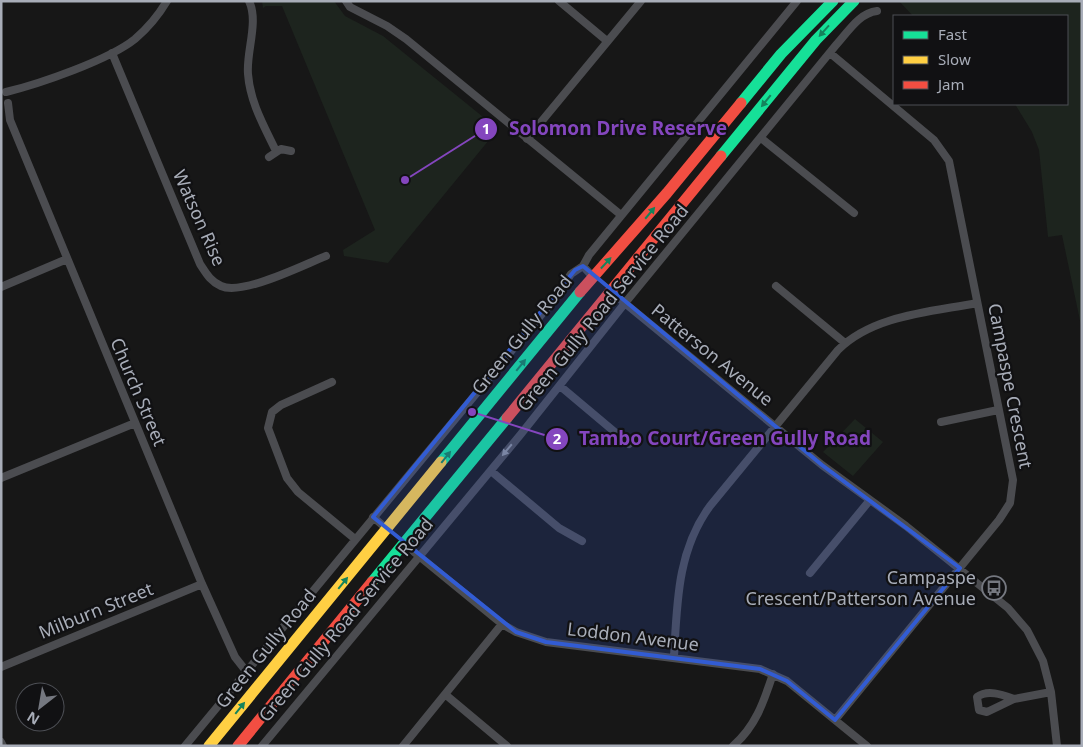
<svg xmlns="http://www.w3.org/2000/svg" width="1083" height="747" font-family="'Noto Sans',sans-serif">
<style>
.green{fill:#1d241e}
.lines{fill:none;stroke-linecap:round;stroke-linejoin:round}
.street{stroke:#4b4c50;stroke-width:8}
.fast{stroke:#16e098;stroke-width:11}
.slow{stroke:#ffcf43;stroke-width:11}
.jam{stroke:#f24e42;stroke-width:11}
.oneway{fill:#14835c}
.oneway2{fill:#8c9099}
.marked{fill:#325cd3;fill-opacity:0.2;stroke:#325cd3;stroke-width:4;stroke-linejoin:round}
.labels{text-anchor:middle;stroke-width:4.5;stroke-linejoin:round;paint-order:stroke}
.street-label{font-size:18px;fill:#a8adb8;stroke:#111113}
.poi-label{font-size:18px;fill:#a8adb8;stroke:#111113;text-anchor:end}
.leader{fill:none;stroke:#8446be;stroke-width:2}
.callout-dot{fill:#8446be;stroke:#111113;stroke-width:2}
.mark-label{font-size:15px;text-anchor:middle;font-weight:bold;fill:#fff}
.callout-label{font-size:19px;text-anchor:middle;font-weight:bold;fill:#8446be;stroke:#111113;stroke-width:4.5;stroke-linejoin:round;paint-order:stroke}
</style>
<rect width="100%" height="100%" fill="#171717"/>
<path class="green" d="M262,1H334L345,16L383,36L498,129L388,263L344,256L343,250L375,230L282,6H266L263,8Z
M899,1H1082V330L1062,235L1048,237L1039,150L1032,132L1015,104H1067V16H913Z
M855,419L883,442L853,476L823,452Z"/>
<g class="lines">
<path class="street" d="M249,1C259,22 246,52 248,74C250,102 264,126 276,151
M346,1L350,7L387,26L406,39L621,215
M559,1L607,41
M112,53L200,264C206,273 210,281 221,286C242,296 303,265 326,256
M830,53L934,140L949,161L1013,480L1010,503L999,520L835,720
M6,92C39,84 109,60 135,39C148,28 158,16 167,1
M8,103L10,120L202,584L235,657L246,671
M761,138L854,213
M527,139L641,1
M269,157L281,149L291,151
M593,277L583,266L589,255L797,1
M776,286L845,343
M1,287L67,259
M610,291L822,465L906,526L1008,608L1027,630L1043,661L1051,692L1057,746
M332,382L281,405L272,412L268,428L287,478L298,492L355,539
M560,386L629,444
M941,422L998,410
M491,471L559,528L582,541
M1,478L135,423
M373,517L387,529
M403,543L502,624L516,632L546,642L760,669L787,681L867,746
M810,573L870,500
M674,657C677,604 677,551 710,506L838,350C873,315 931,312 977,303
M1,667L202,584
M446,695L507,746
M1014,699C1003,695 988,689 977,697L979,710L987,712L1014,699L1051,692
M1,742L3,746
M185,746L556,297L571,274L583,266
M262,746L521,434L625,303L836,45C848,32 859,13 877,11
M403,746L502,624
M733,746C756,726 764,701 773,674"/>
<path class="fast" d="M741,103L781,54L833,1
M721,156L816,40L854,1
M441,462L580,292
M372,582L507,418"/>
<path class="slow" d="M209,746L441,462"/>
<path class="jam" d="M580,292L667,193L741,103
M507,418L721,156
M238,746L372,582"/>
</g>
<defs><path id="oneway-solid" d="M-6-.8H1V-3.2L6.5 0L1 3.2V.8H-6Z" transform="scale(1.25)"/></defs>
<g class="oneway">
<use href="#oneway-solid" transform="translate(824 31) rotate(132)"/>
<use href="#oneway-solid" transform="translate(766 101) rotate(129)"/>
<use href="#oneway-solid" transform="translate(650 213) rotate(-50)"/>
<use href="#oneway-solid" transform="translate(606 263) rotate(-47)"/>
<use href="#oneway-solid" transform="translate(521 365) rotate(-51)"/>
<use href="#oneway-solid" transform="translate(446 457) rotate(-51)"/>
<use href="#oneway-solid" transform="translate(343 583) rotate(-51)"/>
<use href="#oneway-solid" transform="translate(240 708) rotate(-51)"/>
</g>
<use class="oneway2" href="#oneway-solid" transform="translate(507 450) rotate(130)"/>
<path class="marked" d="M583,266L822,465L960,568L835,720L787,681L760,669L546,642L516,632L373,517L575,270Z"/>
<defs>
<g id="bus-ring" transform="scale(1.25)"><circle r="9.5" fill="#111113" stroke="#757880" stroke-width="1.5"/><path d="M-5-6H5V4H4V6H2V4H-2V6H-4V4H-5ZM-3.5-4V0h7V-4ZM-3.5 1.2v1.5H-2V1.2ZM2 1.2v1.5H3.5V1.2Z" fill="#757880"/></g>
</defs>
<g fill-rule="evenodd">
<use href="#bus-ring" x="994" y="588"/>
</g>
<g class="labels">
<g class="street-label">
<text transform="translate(199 218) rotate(66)" y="6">Watson Rise</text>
<text transform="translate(603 308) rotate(-51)" y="6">Green Gully Road Service Road</text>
<text transform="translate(522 335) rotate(-51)" y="6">Green Gully Road</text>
<text transform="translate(712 355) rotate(39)" y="6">Patterson Avenue</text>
<text transform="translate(1010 386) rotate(79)" y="6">Campaspe Crescent</text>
<text transform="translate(138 392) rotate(67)" y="6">Church Street</text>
<text transform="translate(96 611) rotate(-22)" y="6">Milburn Street</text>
<text transform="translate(346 620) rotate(-50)" y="6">Green Gully Road Service Road</text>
<text transform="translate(633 637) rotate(7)" y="6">Loddon Avenue</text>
<text transform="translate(266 649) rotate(-51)" y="6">Green Gully Road</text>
</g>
<g class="poi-label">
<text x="976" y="584">Campaspe<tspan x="976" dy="21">Crescent/Patterson Avenue</tspan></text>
</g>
</g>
<path class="leader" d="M405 180L486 129M472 412L557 439"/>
<g class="callout-dot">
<circle cx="405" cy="180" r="5"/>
<circle cx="472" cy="412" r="5"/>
<circle cx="486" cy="129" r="12"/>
<circle cx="557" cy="439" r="12"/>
</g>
<g class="mark-label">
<text x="486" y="134">1</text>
<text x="557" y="444">2</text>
</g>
<g class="callout-label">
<text x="618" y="135">Solomon Drive Reserve</text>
<text x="725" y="445">Tambo Court/Green Gully Road</text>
</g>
<rect width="1083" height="747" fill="none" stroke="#a8adb8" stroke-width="5"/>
<rect x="893" y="15" width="175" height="90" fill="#111113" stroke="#4d4f55"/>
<rect x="903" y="31" width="25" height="8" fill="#16e098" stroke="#4d4f55"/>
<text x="938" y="40" font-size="15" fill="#a8adb8">Fast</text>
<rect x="903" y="56" width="25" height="8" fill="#ffcf43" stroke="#4d4f55"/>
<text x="938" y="65" font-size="15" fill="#a8adb8">Slow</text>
<rect x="903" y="81" width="25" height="8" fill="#f24e42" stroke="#4d4f55"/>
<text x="938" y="90" font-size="15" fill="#a8adb8">Jam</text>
<g transform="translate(40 707) rotate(211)"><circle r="24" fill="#111113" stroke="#4d4f55"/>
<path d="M0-4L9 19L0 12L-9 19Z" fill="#757880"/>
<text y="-8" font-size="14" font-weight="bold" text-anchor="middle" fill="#a8adb8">N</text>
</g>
</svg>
